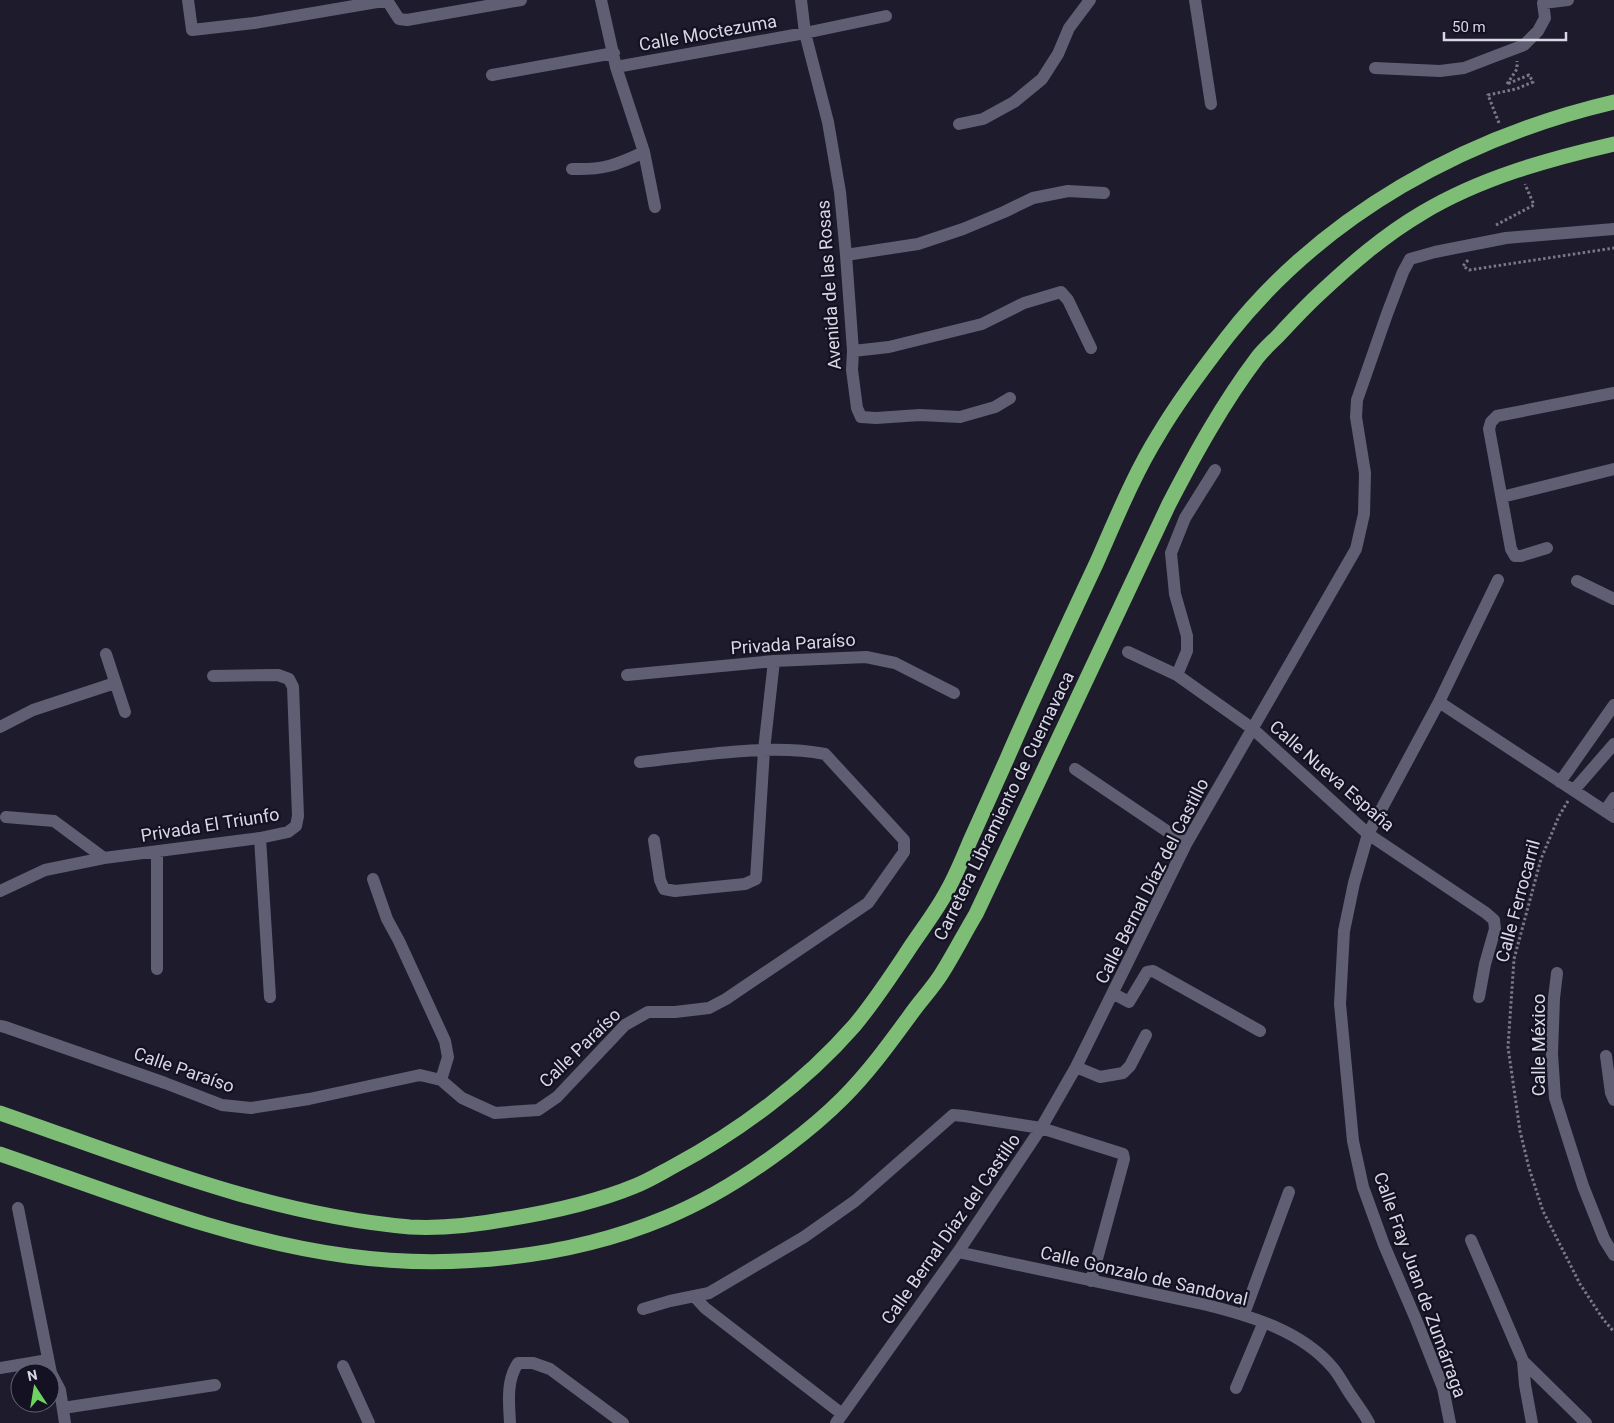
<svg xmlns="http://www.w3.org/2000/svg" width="1614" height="1423" font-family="Roboto,sans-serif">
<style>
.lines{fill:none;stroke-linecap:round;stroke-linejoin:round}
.path{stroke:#7a7988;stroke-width:3;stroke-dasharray:2.5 2.5;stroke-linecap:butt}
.minor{stroke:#605e73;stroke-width:12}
.highway{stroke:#7dbd75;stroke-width:15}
.labels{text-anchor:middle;stroke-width:4.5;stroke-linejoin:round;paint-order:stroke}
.street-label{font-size:18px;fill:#d8d7e4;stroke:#141222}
</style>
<rect width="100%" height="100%" fill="#1d1b2c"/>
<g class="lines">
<path class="path" d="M1507,84L1517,69V61
M1499,123L1488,95L1516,89L1533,82L1529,75L1507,84
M1496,225L1534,205L1525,184
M1468,260L1463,266L1469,270L1614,248
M1568,801L1559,816L1541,859L1514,959L1508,1047L1520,1131L1529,1168L1543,1211L1580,1284L1603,1319L1614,1332"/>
<path class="minor" d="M188,0L192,30L254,23L377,2H388L399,19L407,20L521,0
M601,0L616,67L644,152L655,207
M801,0L805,33L828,122L840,192L846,255L853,351L852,370L857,408L861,417L876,418L920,415L960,417L995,407L1010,398
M1195,0L1211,104
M1543,3L1568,0
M616,67L805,33L886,16
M1375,68L1440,71L1464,68L1490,58L1524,45L1538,31L1545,18L1543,3
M492,75L614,53
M959,124L983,119L1014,102L1042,79L1058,54L1069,28L1090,0
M572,169C603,170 617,165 644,152
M846,255L918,244L963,229L1004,212L1033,198L1068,191L1104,193
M853,351L889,347L982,324L1024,303L1061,292L1068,300L1091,348
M1502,497L1614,469
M1547,548L1521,556H1515L1511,549L1489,429L1491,422L1497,416L1614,393
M1577,581L1614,599
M1128,652L1177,675L1253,729L1368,834L1486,913L1494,920L1495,929L1485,964L1479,997
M106,654L125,712
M627,675L774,661L866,657L895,663L954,693
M1177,675L1187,651V636L1175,594L1171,553L1185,518L1215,470
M1439,702L1614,817
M0,727L33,710L115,683
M1075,769L1186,844
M1560,782L1614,705
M1574,790L1614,744
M1605,811L1614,798
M6,817L54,821L104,858
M260,838L270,997
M654,840L660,880L664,889L675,891L745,884L756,879L764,750L774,661
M373,879L387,919L399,941L445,1041L448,1057L441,1080
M0,891L45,870L104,858L260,838L288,832L296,826L298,816L293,687L289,679L278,675L213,676
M157,969V852
M1557,973L1554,998L1552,1054L1555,1098L1583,1186L1604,1239L1614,1255
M1114,994L1129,1002L1147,972L1153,971L1260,1031
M0,1026L5,1027L165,1083L222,1105L251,1108L309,1099L420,1075L441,1080L462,1098L495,1113L538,1110L557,1097L625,1025L648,1012H675L709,1008L726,999L868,903L904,852V840L825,754C769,743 697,756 640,762
M1606,1056L1611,1093L1614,1100
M1076,1067L1100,1077L1123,1073L1130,1066L1146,1035
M18,1208L51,1373L60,1390L65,1423
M1471,1240L1523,1361L1525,1385L1532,1423
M958,1252L1207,1305C1251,1316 1302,1331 1333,1368C1339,1375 1344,1385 1350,1394C1356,1403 1364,1413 1369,1423
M694,1296L705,1308L842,1414
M643,1309L670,1301L709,1293L804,1237L855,1201L953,1115L964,1116L1041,1128L1123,1154L1124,1159L1091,1281
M1244,1314L1289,1192
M1523,1361L1586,1423
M343,1366L369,1423
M0,1368L48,1360
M1236,1388L1263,1324
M63,1408L215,1385
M510,1423C509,1403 506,1381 518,1363H533L550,1369L623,1423
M836,1423L958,1252L1041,1128L1076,1067L1186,844L1356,549L1364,514L1365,473L1356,417L1357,400L1387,314L1403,272L1410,259L1435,252L1506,238L1614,229
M1450,1423L1443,1388L1417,1322L1384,1245L1363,1187L1353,1141L1340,1004L1344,931L1354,883L1368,834L1439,702L1498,580"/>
<path class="highway" d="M0,1113C133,1159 268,1215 410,1227C444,1229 475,1225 508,1219C551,1212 594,1203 635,1186C648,1181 661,1173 674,1166C740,1131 805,1082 854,1026C875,1001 893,973 911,946C923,928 937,910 947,891C956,875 963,858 970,841C982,814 994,788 1006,761C1035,694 1066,628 1097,562C1116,519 1134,474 1159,434C1179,400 1204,367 1228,336C1324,214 1465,137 1614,102
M0,1154C114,1193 228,1240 348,1256C451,1270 569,1258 665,1218C709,1200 750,1174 787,1146C807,1131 826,1115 843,1098C870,1071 892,1040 914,1010C923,998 934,986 942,973C954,954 964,934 976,914L1169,504C1195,454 1223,403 1257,358C1263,350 1271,343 1278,336C1291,322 1304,308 1318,295C1350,265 1383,236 1422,213C1480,178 1549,159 1614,144"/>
</g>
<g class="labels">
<g class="street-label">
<text transform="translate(708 33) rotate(-10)" y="6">Calle Moctezuma</text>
<text transform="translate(829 285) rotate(-94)" y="6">Avenida de las Rosas</text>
<text transform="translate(793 644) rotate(-4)" y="6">Privada Paraíso</text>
<text transform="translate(1332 776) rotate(41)" y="6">Calle Nueva España</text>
<text transform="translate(1004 806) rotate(-64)" y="6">Carretera Libramiento de Cuernavaca</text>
<text transform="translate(210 825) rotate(-9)" y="6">Privada El Triunfo</text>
<text transform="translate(1152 881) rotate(-63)" y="6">Calle Bernal Díaz del Castillo</text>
<text transform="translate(1518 901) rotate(-75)" y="6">Calle Ferrocarril</text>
<text transform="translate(1539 1045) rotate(-90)" y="6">Calle México</text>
<text transform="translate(580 1048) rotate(-44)" y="6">Calle Paraíso</text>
<text transform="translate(184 1070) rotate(19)" y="6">Calle Paraíso</text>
<text transform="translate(951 1229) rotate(-55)" y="6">Calle Bernal Díaz del Castillo</text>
<text transform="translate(1144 1276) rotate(13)" y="6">Calle Gonzalo de Sandoval</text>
<text transform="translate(1420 1285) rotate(70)" y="6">Calle Fray Juan de Zumárraga</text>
</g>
</g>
<g transform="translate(35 1388) rotate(348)"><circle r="24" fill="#141222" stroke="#626170"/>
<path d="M0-4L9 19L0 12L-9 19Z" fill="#6dd361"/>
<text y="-8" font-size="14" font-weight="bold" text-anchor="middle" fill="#d8d7e4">N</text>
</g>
<path d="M1444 32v8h122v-8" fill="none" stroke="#d8d7e4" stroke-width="2.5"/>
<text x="1452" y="32" font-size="15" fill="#d8d7e4" stroke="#141222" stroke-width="4" paint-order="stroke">50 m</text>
</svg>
